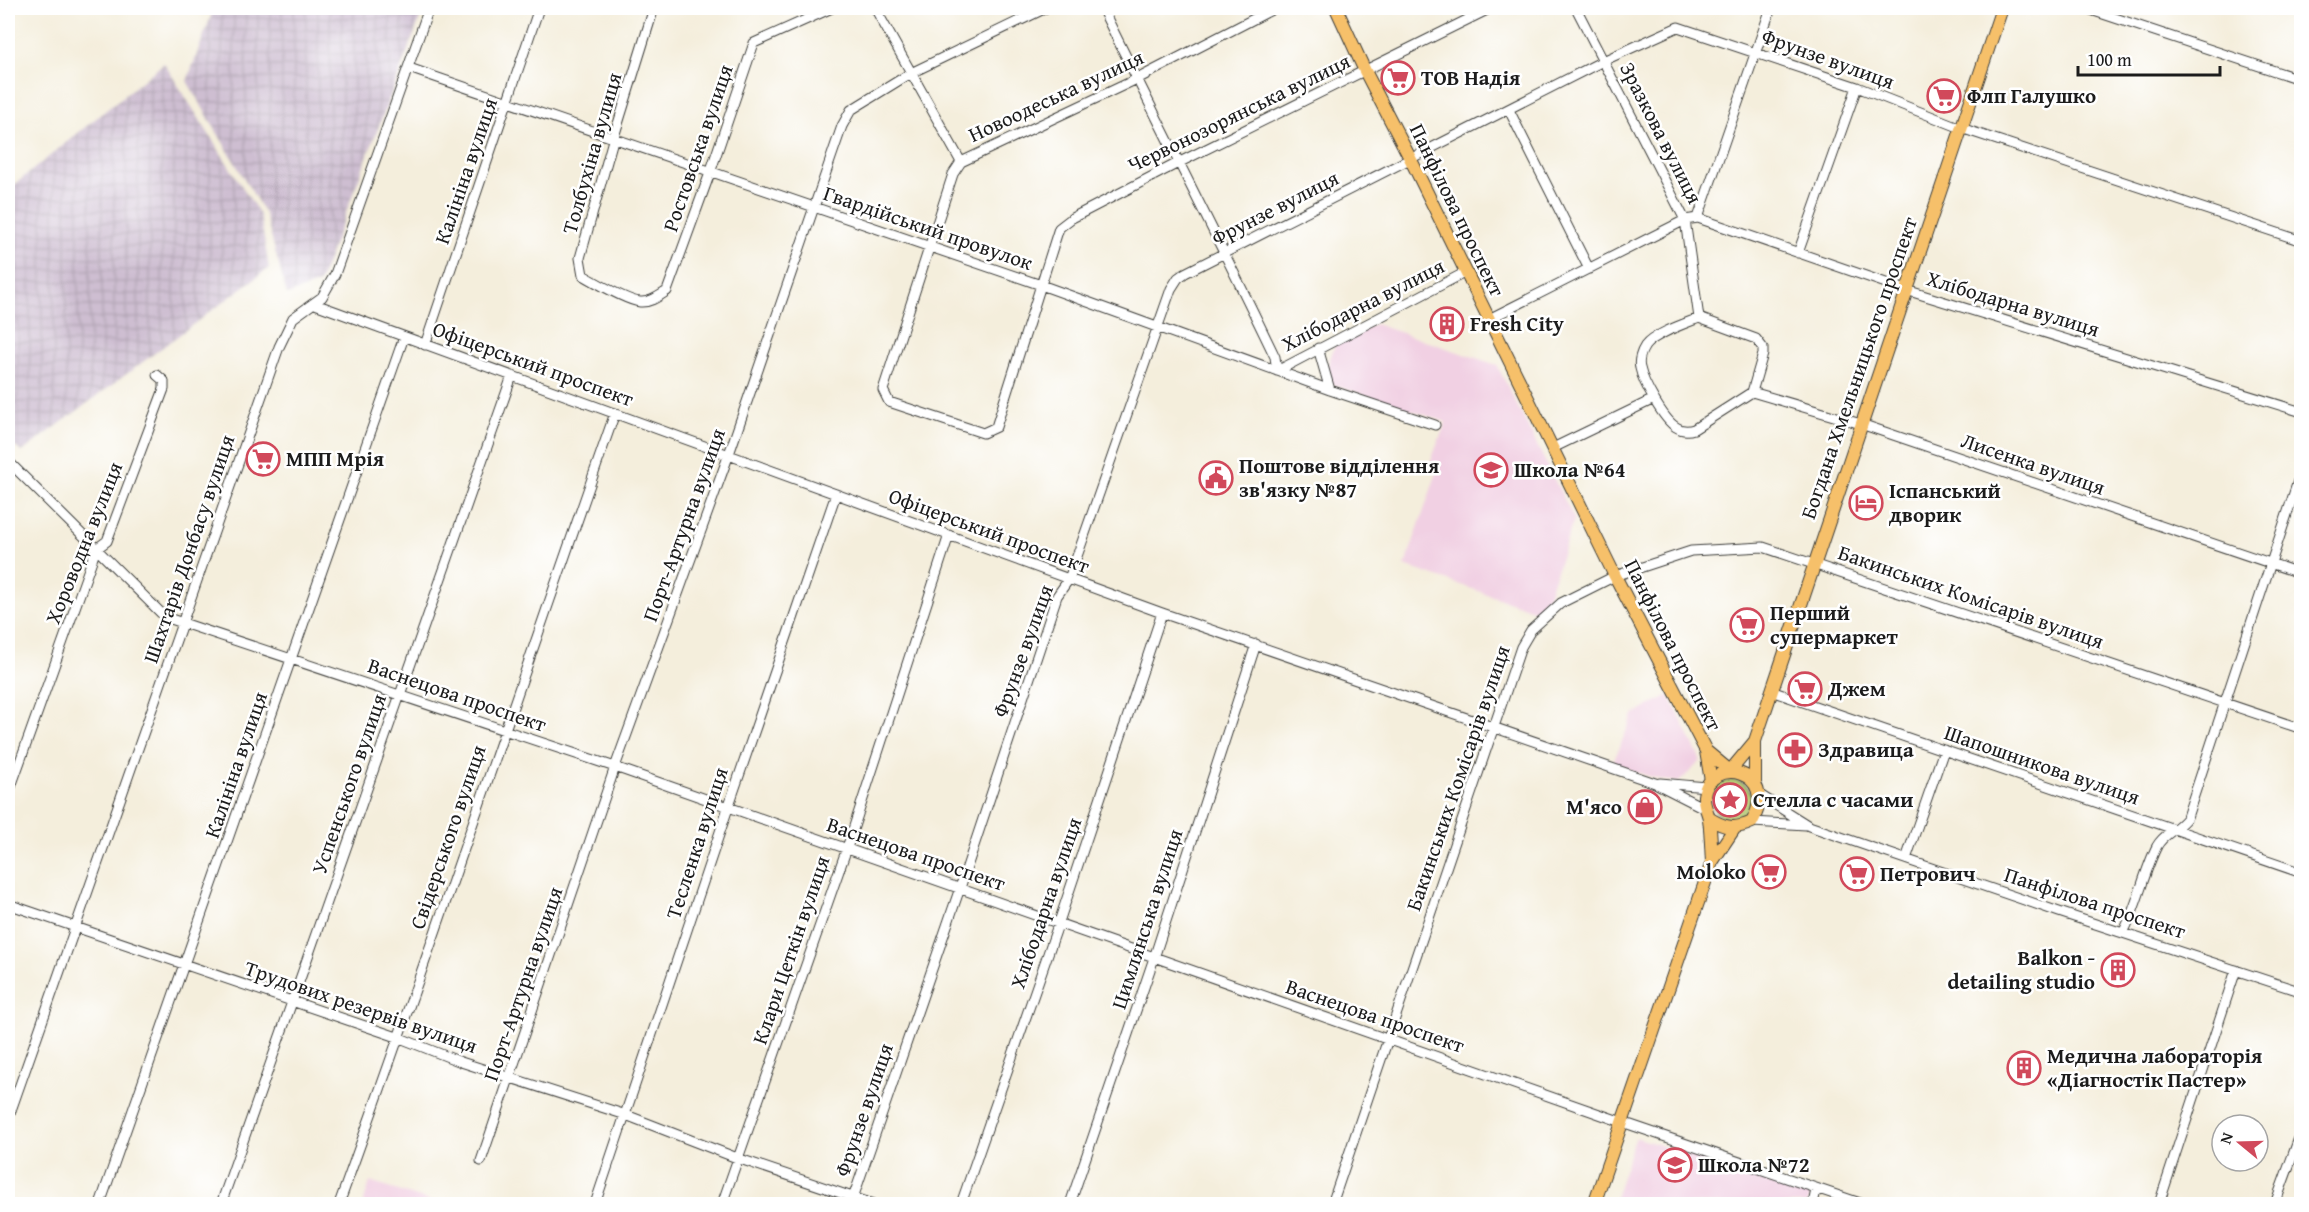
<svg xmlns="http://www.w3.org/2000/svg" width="2309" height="1212" font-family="'Gentium Book Plus',serif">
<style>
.built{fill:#f1d0e3}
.industrial{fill:url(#industrial-grid)}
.grass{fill:#aec266;stroke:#656f41;stroke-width:1.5}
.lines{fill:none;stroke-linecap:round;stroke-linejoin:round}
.minor-casing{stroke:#3c3c39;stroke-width:11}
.major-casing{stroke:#3c3c39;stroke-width:14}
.minor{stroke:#fff;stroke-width:9}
.major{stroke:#f6c06b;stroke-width:12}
.labels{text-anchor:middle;stroke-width:5;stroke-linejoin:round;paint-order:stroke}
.street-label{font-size:21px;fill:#1c1c1c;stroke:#fff}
.poi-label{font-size:21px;font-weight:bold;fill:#1c1c1c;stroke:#fff;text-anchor:start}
</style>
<defs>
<pattern id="industrial-grid" width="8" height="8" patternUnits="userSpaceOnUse" patternTransform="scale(1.5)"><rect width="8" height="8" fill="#cebed1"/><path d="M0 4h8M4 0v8" fill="none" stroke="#b0a3b3"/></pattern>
</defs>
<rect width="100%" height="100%" fill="#fff"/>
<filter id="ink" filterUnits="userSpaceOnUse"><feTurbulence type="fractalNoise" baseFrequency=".0167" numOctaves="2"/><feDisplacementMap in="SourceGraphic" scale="12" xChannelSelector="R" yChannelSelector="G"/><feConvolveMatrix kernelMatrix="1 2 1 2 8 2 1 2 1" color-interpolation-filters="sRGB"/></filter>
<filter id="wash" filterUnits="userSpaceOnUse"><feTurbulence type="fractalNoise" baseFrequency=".008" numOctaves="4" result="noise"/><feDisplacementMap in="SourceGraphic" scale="24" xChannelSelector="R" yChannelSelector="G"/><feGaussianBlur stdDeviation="1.35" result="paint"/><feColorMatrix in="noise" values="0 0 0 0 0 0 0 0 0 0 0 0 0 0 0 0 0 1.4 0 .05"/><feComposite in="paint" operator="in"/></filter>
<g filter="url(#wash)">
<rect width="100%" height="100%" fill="#f4eedc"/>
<path class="built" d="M1375,324L1497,365L1574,519L1542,613L1405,566L1437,472L1428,468L1446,422L1322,381L1336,342Z
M1669,695L1701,761L1679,782L1662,780L1612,765L1633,715Z
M1635,1137L1811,1194L1808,1204H1613Z
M370,1182L439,1204H363Z"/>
<path class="industrial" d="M214,8H424L319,283L287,295L265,214L187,81Z
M164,63L260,215L269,268L22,452L8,441V190Z"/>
<path class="grass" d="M1712 800a20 20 0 1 1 40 0a20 20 0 1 1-40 0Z"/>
</g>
<g filter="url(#ink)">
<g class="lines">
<g class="minor-casing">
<path id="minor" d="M654,8L613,140L580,258L583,275C595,282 627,301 640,302C650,303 659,296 667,291L710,173L754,43L832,8
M875,8L961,162
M1102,8C1159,124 1219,240 1275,357L1277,371L1466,272
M1275,8L1137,79L961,162L953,174L883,390L889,402L983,433L996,427L1059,228L1072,218L1178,163L1491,8
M1576,8L1685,220L1699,318
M2085,8L2302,80
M409,68L1041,285L1330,390L1435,425
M1509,110L1589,269
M1698,218L1771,8
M1798,253L1857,87
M315,304L1162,613L1655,783L1706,809
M1699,318L1756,339L1763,348V354L1752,392L1694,429C1688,431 1682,431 1676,427C1664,420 1643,383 1640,368C1638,361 1641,352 1645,346C1654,334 1684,324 1699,318Z
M1489,319L1685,220L1698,218L1906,290L2302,412
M425,345L539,8
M1318,348L1330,390
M1752,392L1861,424L2302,574
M1553,448L1654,399
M8,461L165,617L615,767L1622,1122L1863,1204
M1771,691L2302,873
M1660,783L1707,787
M8,795L96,549L107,541L164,389V381L157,375
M1760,795L1809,826L2059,912L2302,992
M1752,822L1806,825
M1906,859L1944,750
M8,904L400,1038L461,1062L626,1115L737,1158L873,1204
M2123,933C2138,905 2143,874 2157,846C2164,833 2179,829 2187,817L2302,469
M8,1119L279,347L293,318L322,297L335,274L429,8
M481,1161L615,767L729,454L842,126L851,110L911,73L1046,8
M100,1204L404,337
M221,1204L512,376
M339,1204C434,942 522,677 615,413
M595,1204L728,808L836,494
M722,1204L847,848L949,535
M851,1204L960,888L1057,596L1069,579L1171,289L1178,278L1185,273L1603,61L1678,27L1857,87L1961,128L2302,241
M961,1204L1059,922L1162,613
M1070,1204L1154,958L1256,644
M1332,1204L1521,647L1531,630L1561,603L1615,576L1691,551L1763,547L2302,729
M1813,1204L1816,1190
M2159,1204L2236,970
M2275,1204L2302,1130"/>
</g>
<g class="major-casing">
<path id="major" d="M1336,8L1365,71L1411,160L1615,576L1706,751L1711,781
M1706,751L1730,771
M1730,771L1755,741
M1755,783V741L2002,8
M1709,818C1724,828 1735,830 1752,822C1781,769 1709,755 1704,796C1703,804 1708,812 1709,819C1711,833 1711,848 1712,862
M1594,1204L1712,862L1734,829"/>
</g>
<use href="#minor" class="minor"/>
<use href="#major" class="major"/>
</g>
</g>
<defs>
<g id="supermarket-ring" transform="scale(1.725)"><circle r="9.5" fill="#fff" stroke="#d1495b" stroke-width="1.5"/><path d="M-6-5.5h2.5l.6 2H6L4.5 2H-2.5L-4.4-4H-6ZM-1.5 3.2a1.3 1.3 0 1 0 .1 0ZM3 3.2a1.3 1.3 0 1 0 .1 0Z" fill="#d1495b"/></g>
<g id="building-ring" transform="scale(1.725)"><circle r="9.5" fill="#fff" stroke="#d1495b" stroke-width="1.5"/><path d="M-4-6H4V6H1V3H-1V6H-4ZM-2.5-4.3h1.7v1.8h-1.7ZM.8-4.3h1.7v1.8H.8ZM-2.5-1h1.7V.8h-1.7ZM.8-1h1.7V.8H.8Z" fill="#d1495b"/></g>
<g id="school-ring" transform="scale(1.725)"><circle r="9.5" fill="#fff" stroke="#d1495b" stroke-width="1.5"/><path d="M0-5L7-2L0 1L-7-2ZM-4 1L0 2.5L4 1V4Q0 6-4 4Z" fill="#d1495b"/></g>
<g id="civic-ring" transform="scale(1.725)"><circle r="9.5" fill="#fff" stroke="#d1495b" stroke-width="1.5"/><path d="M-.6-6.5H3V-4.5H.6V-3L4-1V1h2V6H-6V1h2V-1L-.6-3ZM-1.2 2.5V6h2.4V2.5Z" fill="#d1495b"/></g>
<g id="hotel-ring" transform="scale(1.725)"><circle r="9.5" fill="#fff" stroke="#d1495b" stroke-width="1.5"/><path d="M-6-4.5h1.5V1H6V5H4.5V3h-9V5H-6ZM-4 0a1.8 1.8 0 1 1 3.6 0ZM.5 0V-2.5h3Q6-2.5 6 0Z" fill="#d1495b"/></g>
<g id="pharmacy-ring" transform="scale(1.725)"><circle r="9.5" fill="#fff" stroke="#d1495b" stroke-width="1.5"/><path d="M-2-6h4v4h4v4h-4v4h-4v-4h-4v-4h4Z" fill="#d1495b"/></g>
<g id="sight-ring" transform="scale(1.725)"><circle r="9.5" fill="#fff" stroke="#d1495b" stroke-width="1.5"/><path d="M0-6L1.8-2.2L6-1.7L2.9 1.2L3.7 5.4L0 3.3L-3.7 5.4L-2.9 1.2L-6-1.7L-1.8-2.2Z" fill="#d1495b"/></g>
<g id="shop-ring" transform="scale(1.725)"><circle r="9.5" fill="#fff" stroke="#d1495b" stroke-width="1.5"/><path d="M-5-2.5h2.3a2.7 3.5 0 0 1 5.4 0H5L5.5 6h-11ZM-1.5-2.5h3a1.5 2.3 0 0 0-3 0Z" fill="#d1495b"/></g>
</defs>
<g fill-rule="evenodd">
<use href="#supermarket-ring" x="1398" y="78"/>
<use href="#supermarket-ring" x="1944" y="96"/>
<use href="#building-ring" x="1447" y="324"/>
<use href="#supermarket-ring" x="263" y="459"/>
<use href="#school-ring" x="1491" y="470"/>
<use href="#civic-ring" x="1216" y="478"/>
<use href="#hotel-ring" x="1866" y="503"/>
<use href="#supermarket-ring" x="1747" y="625"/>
<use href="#supermarket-ring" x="1805" y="689"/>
<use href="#pharmacy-ring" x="1795" y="750"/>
<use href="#sight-ring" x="1730" y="800"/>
<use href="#shop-ring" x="1645" y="807"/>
<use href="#supermarket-ring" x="1769" y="872"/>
<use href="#supermarket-ring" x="1857" y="874"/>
<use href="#building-ring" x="2118" y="970"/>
<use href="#building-ring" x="2024" y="1068"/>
<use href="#school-ring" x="1675" y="1165"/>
</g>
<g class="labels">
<g class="street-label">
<text transform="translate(1828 59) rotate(20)" y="7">Фрунзе вулиця</text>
<text transform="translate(1056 96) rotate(-25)" y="7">Новоодеська вулиця</text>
<text transform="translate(1239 113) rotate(-26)" y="7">Червонозорянська вулиця</text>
<text transform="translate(1661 133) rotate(63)" y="7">Зразкова вулиця</text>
<text transform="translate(698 148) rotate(-71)" y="7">Ростовська вулиця</text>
<text transform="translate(592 153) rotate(-74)" y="7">Толбухіна вулиця</text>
<text transform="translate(466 171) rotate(-71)" y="7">Калініна вулиця</text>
<text transform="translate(1275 208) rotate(-27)" y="7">Фрунзе вулиця</text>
<text transform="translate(1457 210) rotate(64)" y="7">Панфілова проспект</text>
<text transform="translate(928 228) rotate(19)" y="7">Гвардійський провулок</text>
<text transform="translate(2013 304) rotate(17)" y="7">Хлібодарна вулиця</text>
<text transform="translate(1363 305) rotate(-27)" y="7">Хлібодарна вулиця</text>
<text transform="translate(533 364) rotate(20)" y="7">Офіцерський проспект</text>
<text transform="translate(1859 368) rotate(-71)" y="7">Богдана Хмельницького проспект</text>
<text transform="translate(2033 464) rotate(19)" y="7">Лисенка вулиця</text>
<text transform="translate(684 525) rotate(-70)" y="7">Порт-Артурна вулиця</text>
<text transform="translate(989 531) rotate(20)" y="7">Офіцерський проспект</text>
<text transform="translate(84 543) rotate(-68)" y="7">Хороводна вулиця</text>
<text transform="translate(189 549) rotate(-71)" y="7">Шахтарів Донбасу вулиця</text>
<text transform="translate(1971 597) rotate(19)" y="7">Бакинських Комісарів вулиця</text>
<text transform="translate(1673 645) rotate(63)" y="7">Панфілова проспект</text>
<text transform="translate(1023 651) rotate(-70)" y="7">Фрунзе вулиця</text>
<text transform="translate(457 695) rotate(19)" y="7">Васнецова проспект</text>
<text transform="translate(236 765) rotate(-71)" y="7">Калініна вулиця</text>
<text transform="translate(2042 765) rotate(19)" y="7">Шапошникова вулиця</text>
<text transform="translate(1458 778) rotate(-71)" y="7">Бакинських Комісарів вулиця</text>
<text transform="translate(349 784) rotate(-71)" y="7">Успенського вулиця</text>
<text transform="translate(448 837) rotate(-71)" y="7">Свідерського вулиця</text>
<text transform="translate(697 843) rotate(-72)" y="7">Тесленка вулиця</text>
<text transform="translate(916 854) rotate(19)" y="7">Васнецова проспект</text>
<text transform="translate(1046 903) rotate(-71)" y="7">Хлібодарна вулиця</text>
<text transform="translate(2095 903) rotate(18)" y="7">Панфілова проспект</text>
<text transform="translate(1147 919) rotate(-72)" y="7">Цимлянська вулиця</text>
<text transform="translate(791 950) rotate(-71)" y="7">Клари Цеткін вулиця</text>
<text transform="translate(523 984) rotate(-71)" y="7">Порт-Артурна вулиця</text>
<text transform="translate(361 1007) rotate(19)" y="7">Трудових резервів вулиця</text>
<text transform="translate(1375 1016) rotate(19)" y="7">Васнецова проспект</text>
<text transform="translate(864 1110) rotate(-71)" y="7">Фрунзе вулиця</text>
</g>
<g class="poi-label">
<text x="1421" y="85">ТОВ Надія</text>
<text x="1967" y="103">Флп Галушко</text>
<text x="1470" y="331">Fresh City</text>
<text x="286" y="466">МПП Мрія</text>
<text x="1239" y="473">Поштове відділення<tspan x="1239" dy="24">зв'язку №87</tspan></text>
<text x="1514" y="477">Школа №64</text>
<text x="1889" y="498">Іспанський<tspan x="1889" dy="24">дворик</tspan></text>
<text x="1770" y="620">Перший<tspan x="1770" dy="24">супермаркет</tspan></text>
<text x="1828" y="696">Джем</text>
<text x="1818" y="757">Здравица</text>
<text x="1753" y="807">Стелла с часами</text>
<text x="1622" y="814" text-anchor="end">М'ясо</text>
<text x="1746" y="879" text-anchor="end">Moloko</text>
<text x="1880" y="881">Петрович</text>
<text x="2095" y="965" text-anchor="end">Balkon -<tspan x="2095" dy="24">detailing studio</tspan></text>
<text x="2047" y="1063">Медична лабораторія<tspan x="2047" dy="24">«Діагностік Пастер»</tspan></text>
<text x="1698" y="1172">Школа №72</text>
</g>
</g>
<rect width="2309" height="1212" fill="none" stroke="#fff" stroke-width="30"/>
<g transform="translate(2240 1143) rotate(289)"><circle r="28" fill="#ffffff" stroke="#a4a4a4" stroke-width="1.5"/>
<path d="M0-4.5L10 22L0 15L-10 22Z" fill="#d1495b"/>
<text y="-9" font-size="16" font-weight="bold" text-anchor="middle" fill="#1c1c1c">N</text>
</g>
<path d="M2078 66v9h142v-9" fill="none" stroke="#1c1c1c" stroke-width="3"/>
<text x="2087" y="66" font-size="18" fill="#1c1c1c" stroke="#ffffff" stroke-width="4.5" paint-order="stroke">100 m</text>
</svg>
